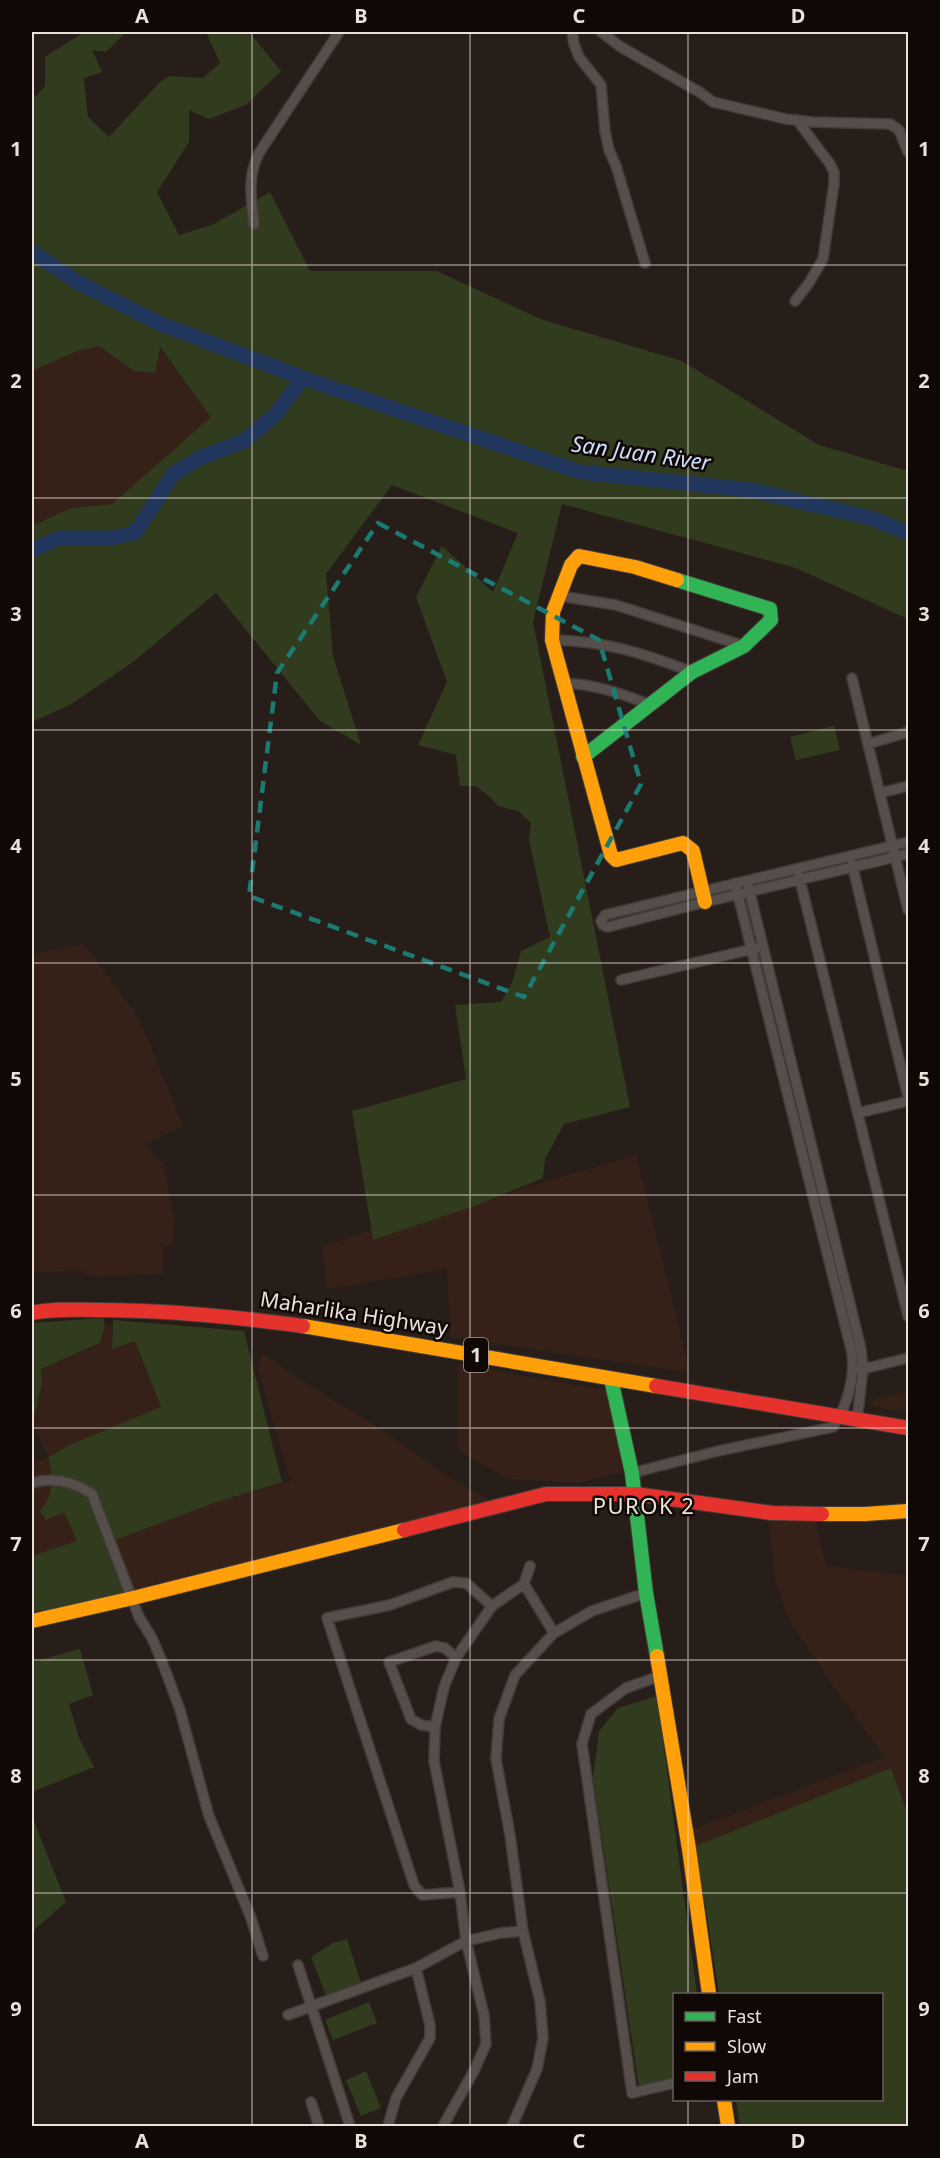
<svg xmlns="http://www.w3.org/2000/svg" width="940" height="2158" font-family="'Noto Sans',sans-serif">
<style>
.built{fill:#362118}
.green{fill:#313b1d}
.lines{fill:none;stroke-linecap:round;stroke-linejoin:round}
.river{stroke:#21375d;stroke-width:15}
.street-casing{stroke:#433b39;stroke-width:12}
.fast-casing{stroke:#433b39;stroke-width:16}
.slow-casing{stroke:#433b39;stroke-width:16}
.jam-casing{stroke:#433b39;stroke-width:16}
.street{stroke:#564e4b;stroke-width:9}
.fast{stroke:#30b455;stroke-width:14}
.slow{stroke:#ff9f0a;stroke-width:14}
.jam{stroke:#e5322d;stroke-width:14}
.marked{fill:none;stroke:#1a7b73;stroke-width:4.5;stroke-dasharray:12 8;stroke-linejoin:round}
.grid{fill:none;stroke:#ece0db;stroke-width:1.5;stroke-opacity:0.55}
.labels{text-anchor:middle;stroke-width:5;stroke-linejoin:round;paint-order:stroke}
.shield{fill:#0f0805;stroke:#aa9f9b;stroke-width:1.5}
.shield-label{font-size:20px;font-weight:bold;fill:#ece0db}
.street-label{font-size:21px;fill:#ece0db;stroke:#0f0805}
.water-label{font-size:22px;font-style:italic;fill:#ccdefb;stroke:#0f0805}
.neighbourhood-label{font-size:22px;letter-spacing:1.5px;fill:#ece0db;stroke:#0f0805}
.neatline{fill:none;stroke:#ece0db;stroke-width:2}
.grid-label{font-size:20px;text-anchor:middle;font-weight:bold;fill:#ece0db}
</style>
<rect width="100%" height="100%" fill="#271e1a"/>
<path class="built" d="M32,321L159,347L212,417L112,504L71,508L32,526Z
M84,944L139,1018L183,1126L145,1144L163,1164L174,1217L173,1245L163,1247V1274L98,1276L88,1275L82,1271L32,1272V954Z
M636,1155L690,1372L450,1337L447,1269L327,1289L322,1247L371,1230L374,1240L523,1188Z
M105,1326H112V1348L135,1340L162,1407L74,1443L48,1457L53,1477L47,1503L64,1512L77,1541L32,1556V1464L48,1457L33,1422L42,1383L41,1369L100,1344Z
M263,1353L288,1372L383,1431L447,1476L491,1501L135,1595L116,1539L214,1503L282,1482L291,1483L258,1369Z
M458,1364L609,1391L615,1403L622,1472L578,1483L509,1479L457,1450Z
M908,1391V1413L871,1406L874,1400Z
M768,1518L815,1521L826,1566L908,1576V1815L891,1768L696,1846L694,1829L885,1757L831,1683L788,1619L775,1578Z"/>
<path class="green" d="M84,32H126L106,52L92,50L102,72L84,78L88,117L109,137L160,82L170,76L203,78L220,63L206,32H249L281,71L246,105L209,119L189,110V142L157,192L179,235L212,225L270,192L310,271H437L540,319L682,361L819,445L908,471V619L796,568L562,504L533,622L630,1107L564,1124L545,1159L543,1178L477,1205L373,1240L352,1111L466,1079L455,1005L501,1002L512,983L521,951L550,937L529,840L531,823L518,811L498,806L490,797L476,786H460L456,755L418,745L447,682L416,597L442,546L493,592L518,533L392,485L326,574L333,656L361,745L320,721L216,593L133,662L70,705L32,722V526L71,508L112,504L211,417L160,347L155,373L134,371L99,346L77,351L32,371V94L36,96L45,86V57Z
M834,726L840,750L796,760L790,737Z
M103,1318L105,1326L100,1343L41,1369L42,1383L33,1422L32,1323Z
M113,1320L244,1331L282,1482L214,1503L110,1542L129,1594L90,1605L32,1612V1556L77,1541L64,1512L46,1520L40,1511C54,1495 53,1477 48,1457L74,1443L161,1407L135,1341L112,1349Z
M80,1649L93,1695L69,1704L79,1738L94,1767L32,1792V1662Z
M657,1696L697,1994H674V2079L639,2087L593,1778L599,1731L618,1708Z
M891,1768L908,1815V2126H740L736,2100H882V1994H719L696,1846Z
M32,1816L66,1902L32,1932Z
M347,1939L361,1983L326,1995L311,1957L333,1943Z
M369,2002L377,2023L333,2040L325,2020Z
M366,2071L381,2108L361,2116L346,2080Z"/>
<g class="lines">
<path class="river" d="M32,252L79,283L161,324L303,378L580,472L750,490L871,518L908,533
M32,550L59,538H112L136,532L173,474L202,457L244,441L275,415L303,378"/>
<g class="street-casing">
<path id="street" d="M572,32L574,44L579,57L601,85L605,131L609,150L616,166L645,263
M601,32L621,47L701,93L713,102L786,119L813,122L890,124L899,130L908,152
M254,224C251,197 247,178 259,153L339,32
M795,301L809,283L823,259L834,184V172L830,164L797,120
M560,596L616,605L744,646
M552,640C606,641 642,653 692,672
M852,678L908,910
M562,683C594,684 620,693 648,704
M868,744L908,732
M880,793L908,786
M908,842L605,915L601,921L603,925L608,927L705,902L908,854
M852,864L908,1097
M799,876L908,1316
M748,885L861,1349L863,1369L857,1420
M621,980L757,948
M858,1113L908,1101
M858,1368L863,1369L908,1358
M632,1473L718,1451L833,1427C847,1406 855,1379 852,1353L735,883
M32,1483C53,1477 74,1482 92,1494L139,1617L152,1638L163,1664L180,1710L209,1816L251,1918L263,1956
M530,1566L524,1584L554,1633
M660,1676L626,1688L591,1714L582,1744L632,2093L674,2083
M435,1727L421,1725L411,1719L389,1662L436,1646L445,1648L456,1658
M460,1892L422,1895L414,1885L327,1618L390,1605L453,1582L466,1583L492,1606
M298,1965L350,2126
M288,2015L416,1968L466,1941L501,1933L523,1931
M311,2102L319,2126
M388,2126L396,2098L430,2038V2025L416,1968
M443,2126L475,2069L486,2044L484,2015L466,1941L460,1892L434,1761L435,1727L444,1687L456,1658L492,1606L524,1584
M512,2126L537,2069L543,2038L540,2001L523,1931L510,1835L496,1759L499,1719L515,1675L554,1633L592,1611L646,1593"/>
</g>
<g class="fast-casing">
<path id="fast" d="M583,757L692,672L744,646L771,620L770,609L677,580
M611,1379L632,1473L646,1593L657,1656"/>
</g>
<g class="slow-casing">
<path id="slow" d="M677,580L635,567L579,556L571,565L553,612L552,640L611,855L616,860L683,843L693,851L705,902
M303,1326L656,1386
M822,1514H865L908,1511
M32,1621L133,1598L404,1530
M657,1656L689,1849L709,1994
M724,2100L728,2126"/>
</g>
<g class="jam-casing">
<path id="jam" d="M32,1313C55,1308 78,1310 101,1310C169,1310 236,1317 303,1326
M656,1386L908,1428
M404,1530L546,1494H635L772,1513L822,1514"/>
</g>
<use href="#street" class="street"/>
<use href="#fast" class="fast"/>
<use href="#slow" class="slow"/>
<use href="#jam" class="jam"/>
</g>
<path class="marked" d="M378,523L599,640L641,784L524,997L249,896L277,673Z"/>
<path class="grid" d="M252,32V2126M470,32V2126M688,32V1994M32,265H908M32,498H908M32,730H908M32,963H908M32,1195H908M32,1428H908M32,1660H908M32,1893H908M688,2100V2126"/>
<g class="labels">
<rect class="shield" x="464" y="1338" width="24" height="34" rx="4.5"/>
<g class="shield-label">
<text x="476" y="1362">1</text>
</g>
<g class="street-label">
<text transform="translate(354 1314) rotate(9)" y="7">Maharlika Highway</text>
</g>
<g class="water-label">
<text transform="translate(641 453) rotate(8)" y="8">San Juan River</text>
</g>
<g class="neighbourhood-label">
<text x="644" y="1514">PUROK 2</text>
</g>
</g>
<rect width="940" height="2158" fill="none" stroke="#0f0805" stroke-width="66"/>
<rect x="673" y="1993" width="210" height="108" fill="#0f0805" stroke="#675e5b" stroke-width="1.5"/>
<rect x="685" y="2012" width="30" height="9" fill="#30b455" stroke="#675e5b" stroke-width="1.5"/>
<text x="727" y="2023" font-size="18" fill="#ece0db">Fast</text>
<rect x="685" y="2042" width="30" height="9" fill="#ff9f0a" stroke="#675e5b" stroke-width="1.5"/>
<text x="727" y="2053" font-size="18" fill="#ece0db">Slow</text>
<rect x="685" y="2072" width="30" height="9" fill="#e5322d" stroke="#675e5b" stroke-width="1.5"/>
<text x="727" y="2083" font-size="18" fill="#ece0db">Jam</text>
<rect x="33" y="33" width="874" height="2092" class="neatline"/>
<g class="grid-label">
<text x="142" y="23">A</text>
<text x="361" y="23">B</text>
<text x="579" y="23">C</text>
<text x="798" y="23">D</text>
<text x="16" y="156">1</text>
<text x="924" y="156">1</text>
<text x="16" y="388">2</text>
<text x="924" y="388">2</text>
<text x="16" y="621">3</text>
<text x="924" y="621">3</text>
<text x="16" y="853">4</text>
<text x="924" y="853">4</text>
<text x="16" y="1086">5</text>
<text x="924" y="1086">5</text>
<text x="16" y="1318">6</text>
<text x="924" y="1318">6</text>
<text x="16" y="1551">7</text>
<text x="924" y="1551">7</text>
<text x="16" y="1783">8</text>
<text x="924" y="1783">8</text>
<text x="16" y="2016">9</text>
<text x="924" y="2016">9</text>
<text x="142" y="2148">A</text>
<text x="361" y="2148">B</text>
<text x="579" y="2148">C</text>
<text x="798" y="2148">D</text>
</g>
</svg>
